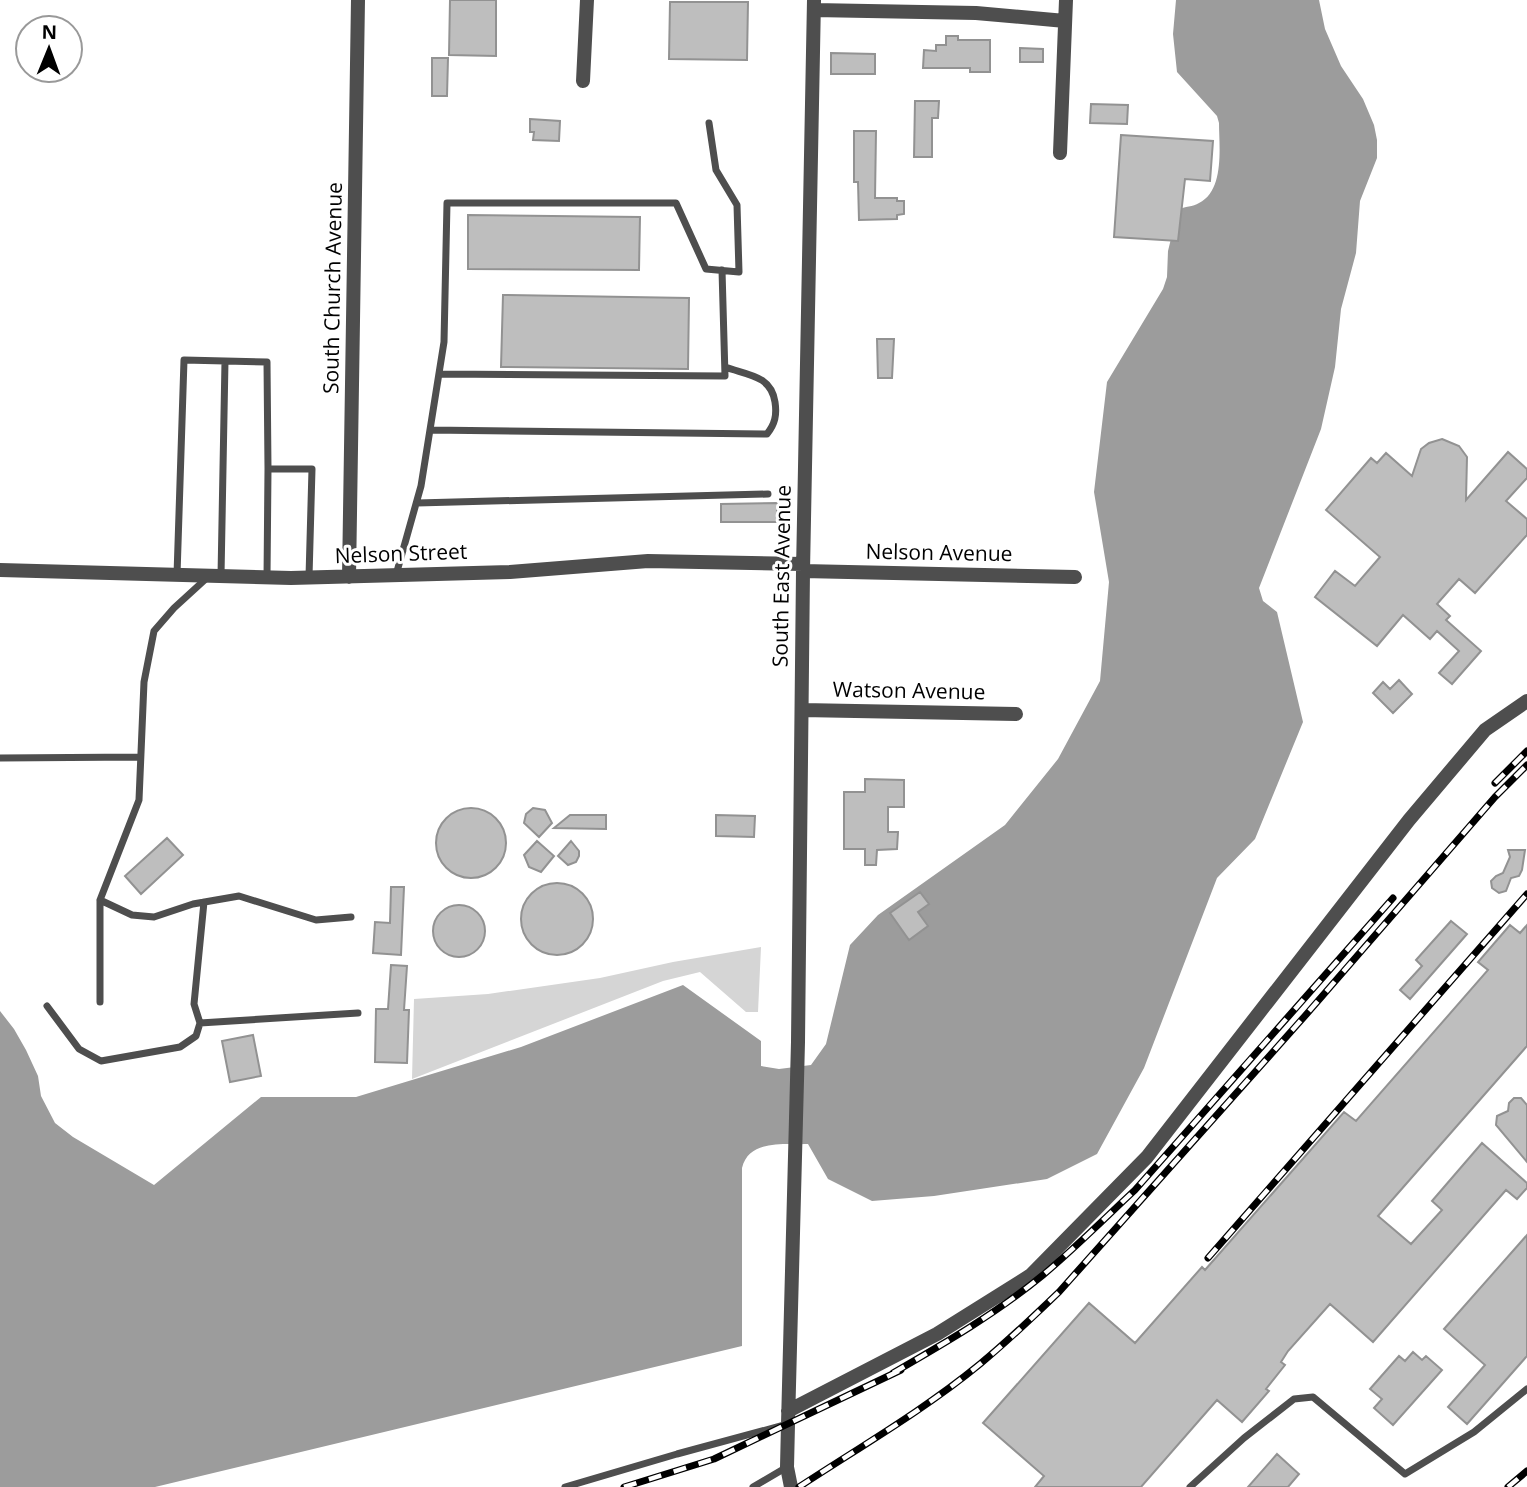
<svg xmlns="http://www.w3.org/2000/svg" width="1527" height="1487" font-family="'Open Sans',sans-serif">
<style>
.green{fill:#d5d5d5}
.water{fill:#9c9c9c}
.building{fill:#bebebe;stroke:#929292;stroke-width:2}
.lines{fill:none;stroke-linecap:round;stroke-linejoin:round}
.lane{stroke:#4e4e4e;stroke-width:7}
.street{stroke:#4e4e4e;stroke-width:14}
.rail-casing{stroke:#000;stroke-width:7}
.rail{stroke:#fff;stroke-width:4.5;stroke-dasharray:13;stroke-linecap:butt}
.labels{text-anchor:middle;stroke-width:6;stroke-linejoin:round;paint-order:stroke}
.street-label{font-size:21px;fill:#000;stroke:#fff}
</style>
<rect width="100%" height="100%" fill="#fff"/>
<path class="green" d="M761,947L758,1012H746L700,972L663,981L412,1079L414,999L488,994L600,978L673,962Z"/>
<path class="water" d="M1176,0H1319L1325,29L1341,66L1363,99L1374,125L1377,140V158L1360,201L1356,253L1341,309L1335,367L1321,429L1259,588L1263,601L1277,612L1303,722L1255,839L1217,878L1144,1068L1097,1154L1047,1179L934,1196L872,1201L828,1179L808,1144C784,1145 749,1139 742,1168V1346L155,1487H0V1011L14,1029L26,1050L38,1076L41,1096L55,1123L73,1137L154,1185L261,1097H356L521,1047L683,985L761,1041V1066L779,1069L811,1065L826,1044L850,945L878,915L1005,825L1058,759L1100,681L1109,582L1094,492L1107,382L1163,289L1167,277L1168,251L1178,210C1185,206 1193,207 1199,203C1225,190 1219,146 1219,123L1217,116L1177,72L1173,34Z"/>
<path class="building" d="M450,0H496V56L449,55Z
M670,2H748L747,60L669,59Z
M946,36H958V40H990V72H970V68H923L924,50L936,51V45H946Z
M1020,48L1043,49V62H1020Z
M831,53L875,54V74H831Z
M432,58H448L447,96H432Z
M915,101H939L938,118H932V157H914Z
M1091,104L1128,105L1127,124L1090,123Z
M530,119L560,121L559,141L533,140L534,132H530Z
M854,131H876L875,198H897V201H904V214L897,215V219L859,220L858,182H854Z
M1121,135L1213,141L1210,181L1185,179L1178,241L1114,237Z
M468,215L640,217L639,270L468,269Z
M503,295L689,298L688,369L501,367Z
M877,339H894L892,378H878Z
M1442,439L1459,446L1467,457L1466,500L1508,452L1527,469V478L1506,501L1527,519V535L1475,593L1459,579L1437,604L1450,616L1446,620L1481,651L1452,684L1439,673L1459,651L1437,631L1430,639L1403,615L1377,646L1315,597L1335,571L1355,586L1380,557L1326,510L1371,458L1377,463L1386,453L1412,476L1421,449L1429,443Z
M777,503V522H721V504Z
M1399,680L1412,694L1393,713L1373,693L1383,682L1390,689Z
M865,779L904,780V807H888V832H898L897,849L877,850L876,865H865V849H844V792H865Z
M436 843a35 35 0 1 1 70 0a35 35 0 1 1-70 0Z
M533,808L545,810L552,823L539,837L524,823L526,814Z
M606,815V829L554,828L570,815Z
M716,815L755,816L754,837L716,836Z
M167,838L183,855L141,894L125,876Z
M537,841L554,856L541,872L529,867L524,855Z
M571,841L579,851V856L576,862L568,865L558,856Z
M1508,850H1525L1522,870L1519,876L1511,878L1506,891L1499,893L1492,888L1491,881L1496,876L1503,873L1510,857Z
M521 919a36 36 0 1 1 72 0a36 36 0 1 1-72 0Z
M391,887H404L401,955L373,953L375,922L390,923Z
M920,892L929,904L918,912L928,926L909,940L890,913Z
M433 931a26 26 0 1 1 52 0a26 26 0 1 1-52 0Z
M1451,921L1467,934L1410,999L1400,990L1422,966L1416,960Z
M1510,925L1520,933L1527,925V1046L1378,1216L1411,1244L1442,1210L1432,1201L1482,1143L1527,1183V1188L1517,1199L1506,1190L1373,1342L1330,1304L1288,1351L1281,1362L1285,1365L1266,1389L1269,1391L1242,1422L1217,1400L1141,1487H1035L1044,1476L983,1423L1089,1303L1135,1343L1202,1267L1205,1270L1344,1112L1356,1121L1488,970L1478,962Z
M391,965L407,966L404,1010H409L407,1063L375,1062L376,1009H388Z
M253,1035L261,1076L230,1082L222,1041Z
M1514,1098H1521L1527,1105V1162L1496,1125L1497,1116L1508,1111L1509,1103Z
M1527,1235V1356L1467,1424L1448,1407L1485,1365L1444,1329Z
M1413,1352L1422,1360L1426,1356L1442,1370L1393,1425L1374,1408L1382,1399L1370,1389L1399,1356L1405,1361Z
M1277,1454L1299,1474L1288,1487H1248Z"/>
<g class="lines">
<path class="lane" d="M439,374L725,376L722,270
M430,430L767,434C775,424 777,415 775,402C771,375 747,375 725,367
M417,503L768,494
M177,575L184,360L267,362L268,469H312L309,577
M396,575L421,486L444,342L447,203H676L706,269L739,272L737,205L716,170L709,123
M221,576L225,361
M267,578L268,469
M0,758L140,757
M100,900L132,915L154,917L193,904L239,896L316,920L351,917
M204,902L194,1004L200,1023L358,1013
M100,1002V900L139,800L144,682L154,631L174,608L209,576
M47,1006L79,1049L101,1061L180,1047L196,1036L200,1023
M565,1487L677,1454L788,1424
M753,1487L787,1467
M1190,1487L1244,1438L1294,1399L1313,1397L1405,1474L1474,1432L1527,1389"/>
<path class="street" d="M814,10L976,13L1065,21
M583,81L587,0
M1060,153L1066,0
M0,570L291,578L510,572L648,561L803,564
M803,571L1075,577
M349,577L358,0
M802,710L1016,714
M788,1411L937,1334L1031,1275L1147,1157L1409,820L1485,730L1527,701
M791,1487L787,1467L788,1424L798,1042L803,571L814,0"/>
<g class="rail-casing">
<path id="rail" d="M1495,783L1527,751
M1208,1258L1527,894
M893,1373C945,1343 997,1313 1043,1275C1075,1248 1105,1218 1135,1190L1393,898
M624,1487L714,1459L901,1370
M799,1487C860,1447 924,1410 980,1364C1008,1341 1033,1317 1059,1292L1304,1017L1495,797L1527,765
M1508,1487L1527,1471"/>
</g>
<use href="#rail" class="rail"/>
</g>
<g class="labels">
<g class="street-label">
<text transform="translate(333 288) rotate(-89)" y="7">South Church Avenue</text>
<text transform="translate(939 553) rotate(1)" y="7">Nelson Avenue</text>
<text transform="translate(401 554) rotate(-2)" y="7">Nelson Street</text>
<text transform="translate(782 576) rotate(-89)" y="7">South East Avenue</text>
<text transform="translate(909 691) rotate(1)" y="7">Watson Avenue</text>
</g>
</g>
<g transform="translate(49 49) rotate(1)"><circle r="33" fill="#ffffff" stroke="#999999" stroke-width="2"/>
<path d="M0-5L12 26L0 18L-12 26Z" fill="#000000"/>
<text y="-10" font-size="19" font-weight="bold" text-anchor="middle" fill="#000000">N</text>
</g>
</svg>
